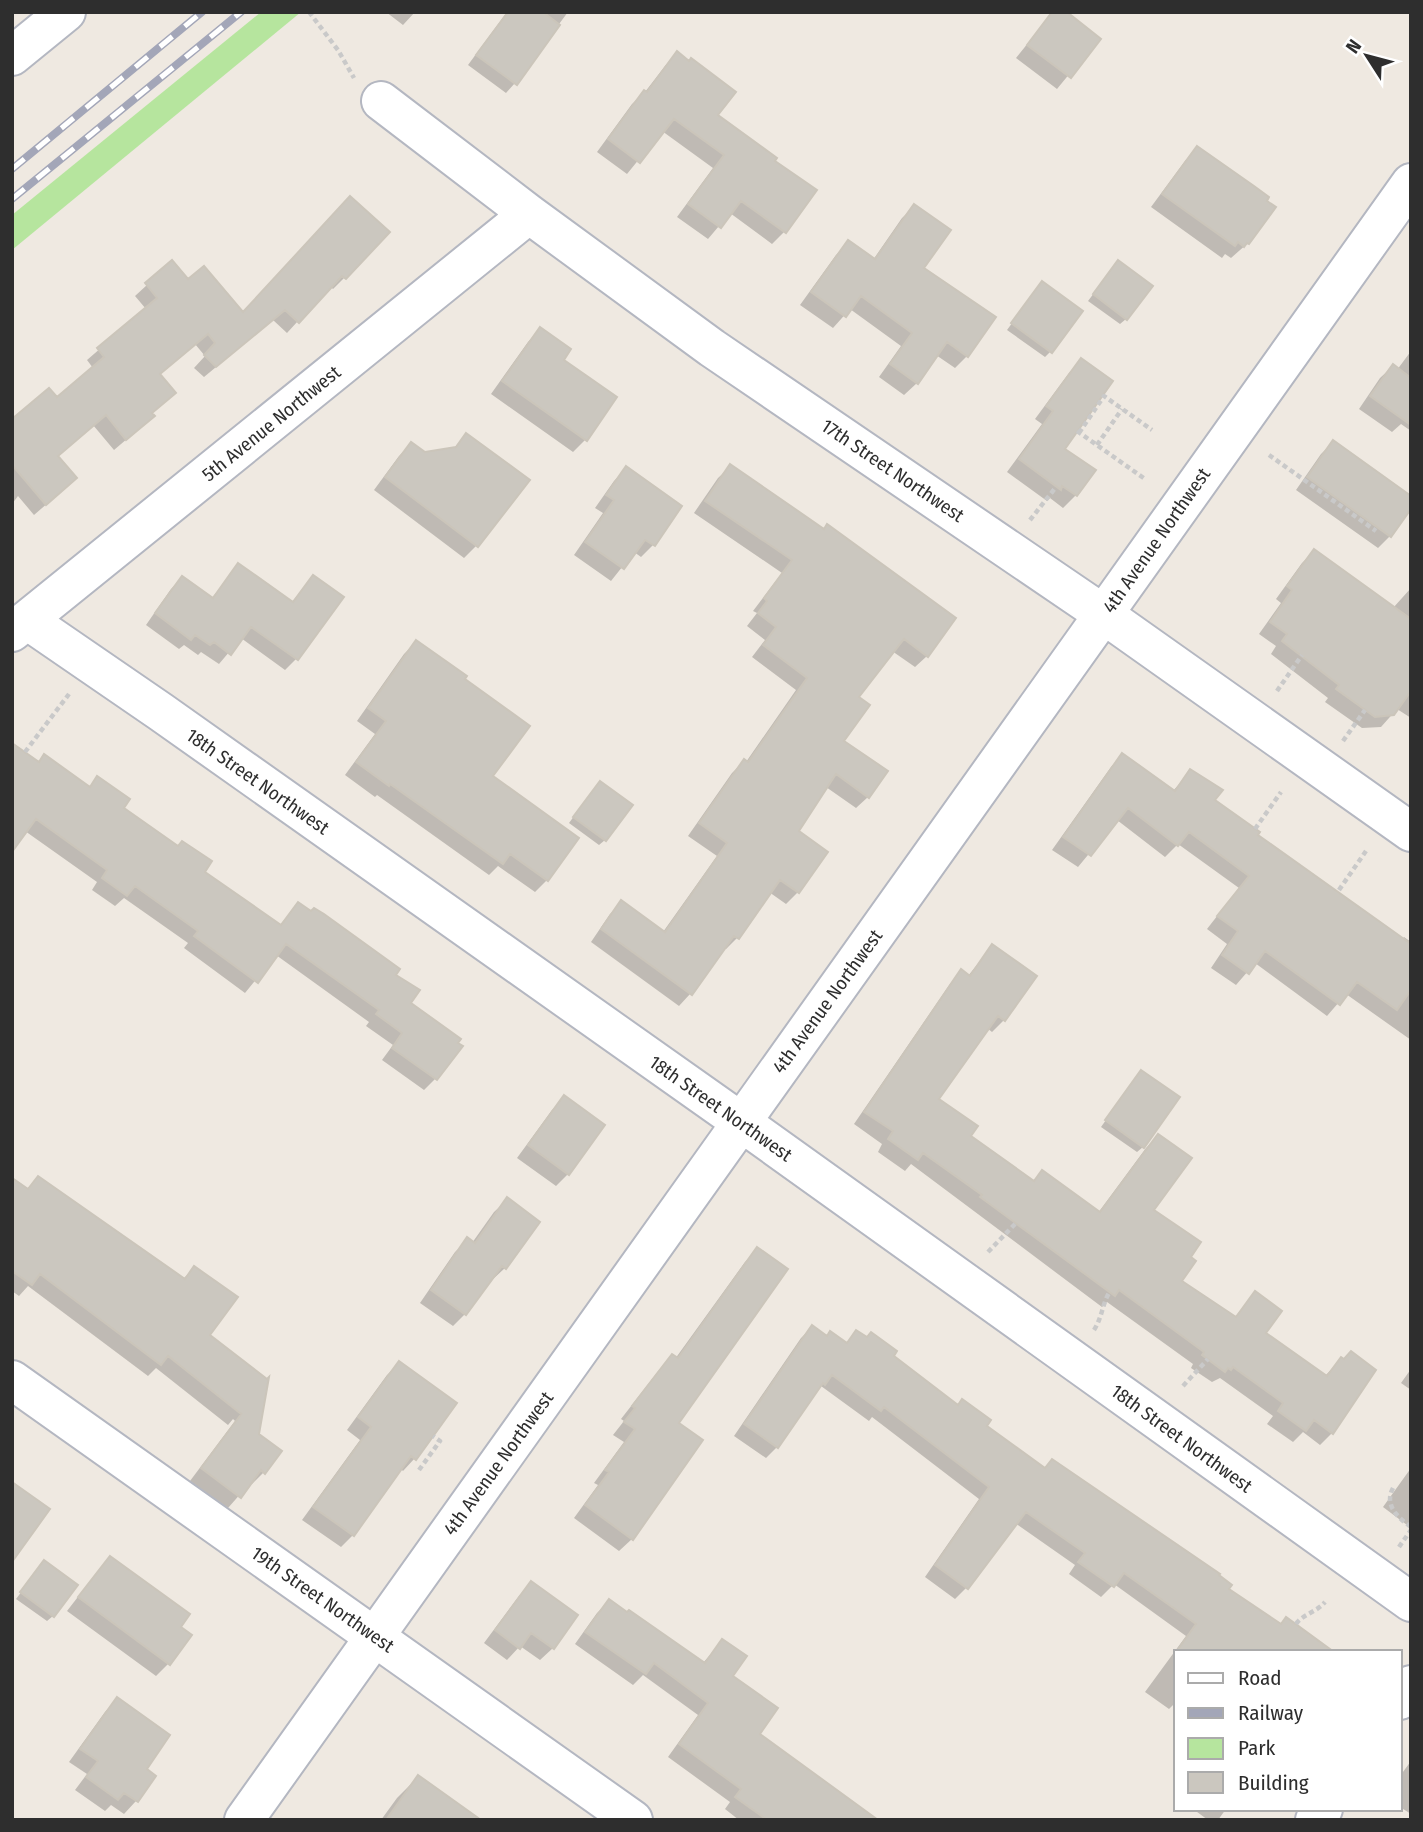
<svg xmlns="http://www.w3.org/2000/svg" width="1423" height="1832" font-family="'Fira Sans Condensed',sans-serif">
<style>
.green{fill:#b6e59e}
.shadow{fill:#0003}
.building{fill:#cbc7bf;stroke:#cbc5ba;stroke-width:2}
.lines{fill:none;stroke-linecap:round;stroke-linejoin:round}
.minor-casing{stroke:#b4b7c1;stroke-width:42}
.path{stroke:#c9c9c9;stroke-width:4.5;stroke-dasharray:5 3.5;stroke-linecap:butt}
.minor{stroke:#fff;stroke-width:38}
.rail-casing{stroke:#a3a6b8;stroke-width:8}
.rail{stroke:#fff;stroke-width:5;stroke-dasharray:16;stroke-linecap:butt}
.labels{text-anchor:middle;stroke-width:7;stroke-linejoin:round;paint-order:stroke}
.street-label{font-size:19px;fill:#2e2e2e;stroke:#fff}
</style>
<rect width="100%" height="100%" fill="#efe9e1"/>
<path class="green" d="M261,12H301L12,250V215Z"/>
<path class="shadow" d="M386,12H415L403,25Z
M507,12H568L515,83L506,93L468,65Z
M1053,12L1098,39L1057,89L1016,58Z
M677,53L784,232L772,244L730,213L708,239L677,217L713,168L662,131L627,174L597,152L632,104L645,92L665,66Z
M1197,148L1264,201L1248,243L1231,258L1225,254L1222,258L1151,207L1185,161Z
M915,206L921,268L967,356L955,368L936,355L917,383L904,395L879,377L901,346L850,309L833,328L800,305L836,255L848,243L873,260L902,218Z
M387,232L344,278L333,289L330,286L287,333L273,320L204,377L194,368L205,356L195,344L159,375L150,414L141,427L114,450L93,425L57,456L64,489L34,515L18,496L12,504V422L57,399L93,368L87,360L146,309L135,296L172,262L188,281L242,315Z
M1113,268L1126,319L1120,324L1088,301Z
M1037,289L1050,352L1045,357L1007,330Z
M540,329L585,440L573,452L491,394L528,342Z
M1411,351V431L1401,424L1392,432L1359,409L1380,378L1393,366L1397,370Z
M1081,361L1063,449L1093,470L1076,495L1063,508L1050,498L1047,501L1007,472L1042,424L1035,419L1069,373Z
M466,435L527,480L476,546L464,558L374,490L399,456L411,444L425,454L453,449Z
M1333,442L1390,536L1378,548L1296,490L1321,454Z
M730,467L927,656L915,667L892,651L856,697L842,741L868,797L856,808L826,787L796,832L825,852L798,892L786,904L769,892L737,938L726,949L723,948L690,994L679,1006L591,942L610,914L622,903L663,932L717,856L688,836L732,773L744,761L746,762L796,690L752,657L765,640L747,626L757,613L753,611L782,573L694,513L718,478Z
M626,468L680,506L653,545L641,557L634,552L611,581L574,555L603,513L595,508L614,481Z
M1314,551L1393,608L1411,588V718L1397,709L1381,727L1362,728L1325,702L1328,698L1271,654L1276,646L1259,634L1281,603L1276,599L1302,563Z
M239,565L291,603L313,577L341,598L296,659L285,670L241,638L219,664L201,652L198,655L184,645L179,649L146,625L171,589L182,578L211,599Z
M416,642L462,679L491,777L547,880L535,892L498,866L489,875L377,795L375,797L345,775L375,734L357,721L404,654Z
M1122,755L1172,792L1191,771L1213,800L1255,836L1402,940L1404,937L1411,942V1040L1346,994L1327,1016L1255,963L1236,985L1211,968L1227,944L1207,929L1239,888L1178,844L1165,857L1117,820L1078,867L1052,850L1111,767Z
M44,756L88,788L97,779L121,808L203,872L279,926L298,904L394,975L408,1004L460,1046L435,1079L424,1090L382,1060L393,1045L366,1026L369,1022L276,955L245,993L184,948L188,943L124,898L115,906L92,890L97,882L25,831L37,763Z
M594,789L605,840L599,845L569,823Z
M992,946L1004,1020L992,1032L987,1028L937,1099L969,1136L1032,1182L1042,1172L1098,1213L1146,1148L1158,1136L1151,1210L1189,1257L1179,1281L1234,1318L1255,1294L1263,1333L1325,1376L1341,1359L1332,1433L1320,1445L1303,1432L1293,1442L1267,1424L1273,1416L1220,1378L1212,1382L1191,1368L1193,1364L1107,1302L1102,1307L911,1164L905,1171L878,1152L882,1144L854,1124L950,984L961,972L968,976Z
M1136,1078L1143,1147L1137,1152L1101,1127Z
M564,1098L568,1174L556,1186L517,1158L552,1110Z
M38,1178L182,1280L194,1268L208,1335L257,1435L264,1472L252,1484L250,1483L228,1508L190,1481L235,1421L233,1419L228,1425L156,1368L148,1376L28,1286L19,1296L12,1291V1190H26Z
M507,1200L505,1268L492,1280L490,1279L465,1314L453,1326L420,1303L455,1252L468,1240L472,1243L494,1212Z
M757,1250L676,1423L632,1539L619,1551L574,1518L598,1485L594,1483L624,1442L613,1435L624,1421L621,1419L660,1369L672,1357L675,1359L745,1262Z
M812,1327L826,1337L845,1344L857,1332L1044,1469L1280,1626L1320,1644L1176,1652V1702L1169,1709L1145,1692L1186,1636L1114,1584L1101,1597L1069,1574L1075,1565L1015,1523L966,1588L955,1599L925,1577L979,1499L872,1417L869,1421L821,1386L777,1447L766,1458L734,1436L801,1338Z
M399,1363L415,1458L403,1471L400,1468L353,1535L341,1547L302,1520L360,1440L347,1430L387,1375Z
M1411,1369V1390L1401,1383Z
M1411,1468V1525H1407L1383,1507Z
M110,1558L179,1628L169,1663L156,1676L67,1611L98,1571Z
M44,1562L53,1616L47,1621L16,1599Z
M531,1583L553,1648L540,1660L520,1646L507,1660L484,1643L519,1596Z
M609,1601L703,1663L722,1641L730,1676L757,1735L876,1820H739L725,1809L730,1802L668,1757L698,1715L643,1675L633,1685L575,1644L597,1613Z
M117,1699L144,1769L154,1776L136,1801L124,1814L111,1805L105,1811L75,1790L87,1774L69,1762L105,1712Z
M1411,1761V1814L1400,1807V1776Z
M418,1777L478,1820H381L397,1798Z
M1193,1809H1226L1218,1820H1208Z"/>
<path class="building" d="M508,12H543L560,25L517,85L476,55Z
M1052,12H1067L1101,39L1071,78L1027,45Z
M677,51L689,61L691,58L736,92L718,115L777,158L775,161L817,190L786,233L741,201L721,228L688,204L724,155L674,119L640,163L608,139L644,90L647,92Z
M1197,146L1254,186L1269,197L1267,201L1276,207L1249,244L1247,243L1244,247L1238,242L1235,246L1162,194Z
M350,196L390,232L346,279L342,276L299,323L285,310L216,367L204,355L215,343L208,334L160,374L176,393L152,413L155,416L138,430L126,440L106,415L58,456L77,478L46,505L12,465V419L49,388L57,397L104,357L97,348L157,298L145,283L172,260L188,279L204,266L243,312Z
M914,204L951,230L924,268L996,317L968,357L947,342L918,384L890,364L912,333L861,296L846,317L811,292L848,240L875,259Z
M1118,260L1153,286L1127,320L1093,294Z
M1042,281L1083,311L1052,353L1011,323Z
M540,327L571,349L564,360L617,397L587,441L502,381Z
M1081,358L1113,381L1065,449L1096,470L1077,496L1062,486L1061,490L1019,459L1053,411L1046,406Z
M1393,364L1411,378V425L1370,396Z
M466,433L530,480L478,547L385,477L411,442L425,452L456,447Z
M1333,440L1411,496V509L1391,537L1307,477Z
M730,464L824,529L827,524L956,618L928,657L904,639L859,697L870,705L844,741L888,771L869,798L836,774L799,831L828,852L799,893L780,880L739,939L734,936L692,995L601,929L621,900L665,932L727,843L699,823L744,759L748,762L807,678L763,645L776,627L758,613L767,601L764,598L792,560L705,501Z
M626,466L682,506L655,546L645,540L624,569L585,542L614,500L606,495Z
M1314,549L1411,619V691L1394,715L1375,717L1336,689L1339,685L1282,641L1287,634L1270,622L1292,590L1287,586Z
M238,563L293,602L313,575L344,597L298,660L251,627L231,655L214,642L210,645L195,635L191,640L155,613L182,576L213,598Z
M416,640L467,676L465,679L530,726L493,776L579,838L548,881L510,854L503,864L390,784L389,786L356,762L386,721L368,708Z
M12,743L39,762L44,754L90,787L97,776L130,799L124,808L178,846L182,841L212,861L205,872L281,925L298,902L311,911L314,908L324,914L400,969L396,975L420,990L411,1003L461,1039L458,1043L463,1046L437,1080L392,1048L402,1033L376,1014L379,1010L286,944L258,983L194,936L198,931L135,886L127,896L102,878L107,870L36,819L12,852Z
M1122,753L1175,791L1190,769L1223,790L1215,800L1260,832L1258,835L1411,944V990L1397,1010L1357,982L1340,1005L1265,951L1249,974L1222,955L1238,931L1217,916L1249,876L1189,832L1178,846L1128,808L1091,856L1063,837Z
M600,781L633,805L606,841L573,817Z
M992,944L1037,976L1005,1021L998,1016L939,1099L978,1126L971,1136L1034,1181L1042,1170L1100,1212L1158,1134L1192,1158L1154,1210L1201,1242L1191,1257L1196,1261L1182,1281L1236,1317L1255,1291L1282,1311L1266,1333L1327,1376L1341,1357L1344,1359L1351,1351L1376,1370L1333,1434L1314,1420L1306,1431L1278,1411L1283,1403L1233,1367L1231,1370L1228,1368L1225,1372L1202,1355L1204,1352L1119,1290L1115,1296L980,1197L982,1195L923,1153L918,1160L888,1139L893,1131L864,1112L961,969L970,976Z
M1141,1070L1180,1097L1144,1148L1105,1120Z
M564,1095L605,1125L569,1175L528,1145Z
M38,1176L185,1279L194,1266L238,1297L210,1335L267,1379L269,1377L259,1434L282,1451L265,1474L261,1470L241,1498L201,1468L242,1413L241,1414L168,1356L161,1365L40,1274L32,1285L12,1271V1178L28,1189Z
M507,1197L540,1222L506,1269L502,1266L466,1315L431,1290L467,1237L475,1243Z
M757,1247L788,1269L679,1423L703,1440L633,1540L585,1505L609,1472L605,1470L635,1429L624,1422L635,1408L632,1406L672,1354L678,1358Z
M812,1325L827,1336L830,1331L847,1343L856,1330L867,1337L871,1332L897,1351L894,1356L958,1405L962,1399L991,1420L987,1426L1045,1468L1052,1459L1220,1574L1219,1575L1232,1585L1229,1589L1281,1624L1286,1617L1334,1652H1176L1196,1624L1124,1573L1114,1587L1078,1562L1085,1553L1026,1512L968,1589L935,1565L989,1487L884,1407L881,1411L832,1375L825,1385L823,1383L778,1448L744,1424Z
M399,1361L457,1403L416,1460L411,1456L354,1536L313,1507L371,1427L358,1417Z
M12,1482L50,1509L12,1562Z
M110,1556L190,1614L181,1627L192,1635L170,1665L78,1597Z
M44,1560L78,1585L54,1617L20,1592Z
M531,1581L578,1615L554,1649L531,1633L520,1649L495,1630Z
M609,1599L627,1612L629,1610L705,1663L722,1639L747,1656L733,1676L778,1708L760,1734L878,1820H767L735,1797L741,1789L679,1744L708,1703L654,1663L646,1674L585,1632Z
M117,1697L170,1735L147,1769L156,1776L138,1802L124,1793L118,1800L86,1777L98,1761L80,1749Z
M418,1775L481,1820H386Z"/>
<g class="lines">
<g class="minor-casing">
<path id="minor" d="M12,56L66,12
M381,101L529,214L712,348L1103,614L1411,832
M27,620L161,712L741,1122L1411,1602
M12,632L529,214
M12,1380L633,1820
M1400,1700L1411,1685
M244,1820L1411,183
M1315,1820L1323,1809"/>
</g>
<path class="path" d="M309,12L338,50L354,78
M1077,431L1145,479
M1079,433L1104,396L1152,430
M1097,445L1122,409
M1269,455L1376,531
M1030,520L1056,487
M1277,691L1302,655
M1343,741L1365,710
M25,752L69,694
M1255,829L1281,792
M1339,890L1366,851
M988,1252L1016,1223
M1094,1330C1102,1318 1102,1305 1109,1293
M1183,1386L1208,1359
M419,1470L440,1441L433,1436
M1393,1488C1384,1505 1397,1517 1411,1527
M1399,1547L1411,1530
M1296,1624C1303,1614 1317,1612 1325,1602"/>
<use href="#minor" class="minor"/>
<g class="rail-casing">
<path id="rail" d="M12,169L202,12
M12,199L241,12"/>
</g>
<use href="#rail" class="rail"/>
</g>
<g class="labels">
<g class="street-label">
<text transform="translate(271 423) rotate(-39)" y="7">5th Avenue Northwest</text>
<text transform="translate(893 470) rotate(34)" y="7">17th Street Northwest</text>
<text transform="translate(1156 540) rotate(-55)" y="7">4th Avenue Northwest</text>
<text transform="translate(258 781) rotate(35)" y="7">18th Street Northwest</text>
<text transform="translate(827 1001) rotate(-54)" y="7">4th Avenue Northwest</text>
<text transform="translate(721 1108) rotate(35)" y="7">18th Street Northwest</text>
<text transform="translate(1182 1438) rotate(36)" y="7">18th Street Northwest</text>
<text transform="translate(498 1463) rotate(-54)" y="7">4th Avenue Northwest</text>
<text transform="translate(323 1599) rotate(35)" y="7">19th Street Northwest</text>
</g>
</g>
<rect width="1423" height="1832" fill="none" stroke="#2e2e2e" stroke-width="28"/>
<rect x="1174" y="1650" width="228" height="161" fill="#ffffff" stroke="#ababab" stroke-width="2"/>
<rect x="1188" y="1673" width="35" height="10" fill="#ffffff" stroke="#ababab" stroke-width="2"/>
<text x="1238" y="1685" font-size="21" fill="#2e2e2e">Road</text>
<rect x="1188" y="1708" width="35" height="10" fill="#a3a6b8" stroke="#ababab" stroke-width="2"/>
<text x="1238" y="1720" font-size="21" fill="#2e2e2e">Railway</text>
<rect x="1188" y="1738" width="35" height="21" fill="#b6e59e" stroke="#ababab" stroke-width="2"/>
<text x="1238" y="1755" font-size="21" fill="#2e2e2e">Park</text>
<rect x="1188" y="1772" width="35" height="21" fill="#cbc7bf" stroke="#ababab" stroke-width="2"/>
<text x="1238" y="1790" font-size="21" fill="#2e2e2e">Building</text>
<g transform="translate(1367 56) rotate(306)" stroke="#ffffff" stroke-width="5" paint-order="stroke">
<path d="M0-5L12 26L0 18L-12 26Z" fill="#2e2e2e"/>
<text y="-10" font-size="19" font-weight="bold" text-anchor="middle" fill="#2e2e2e">N</text>
</g>
</svg>
